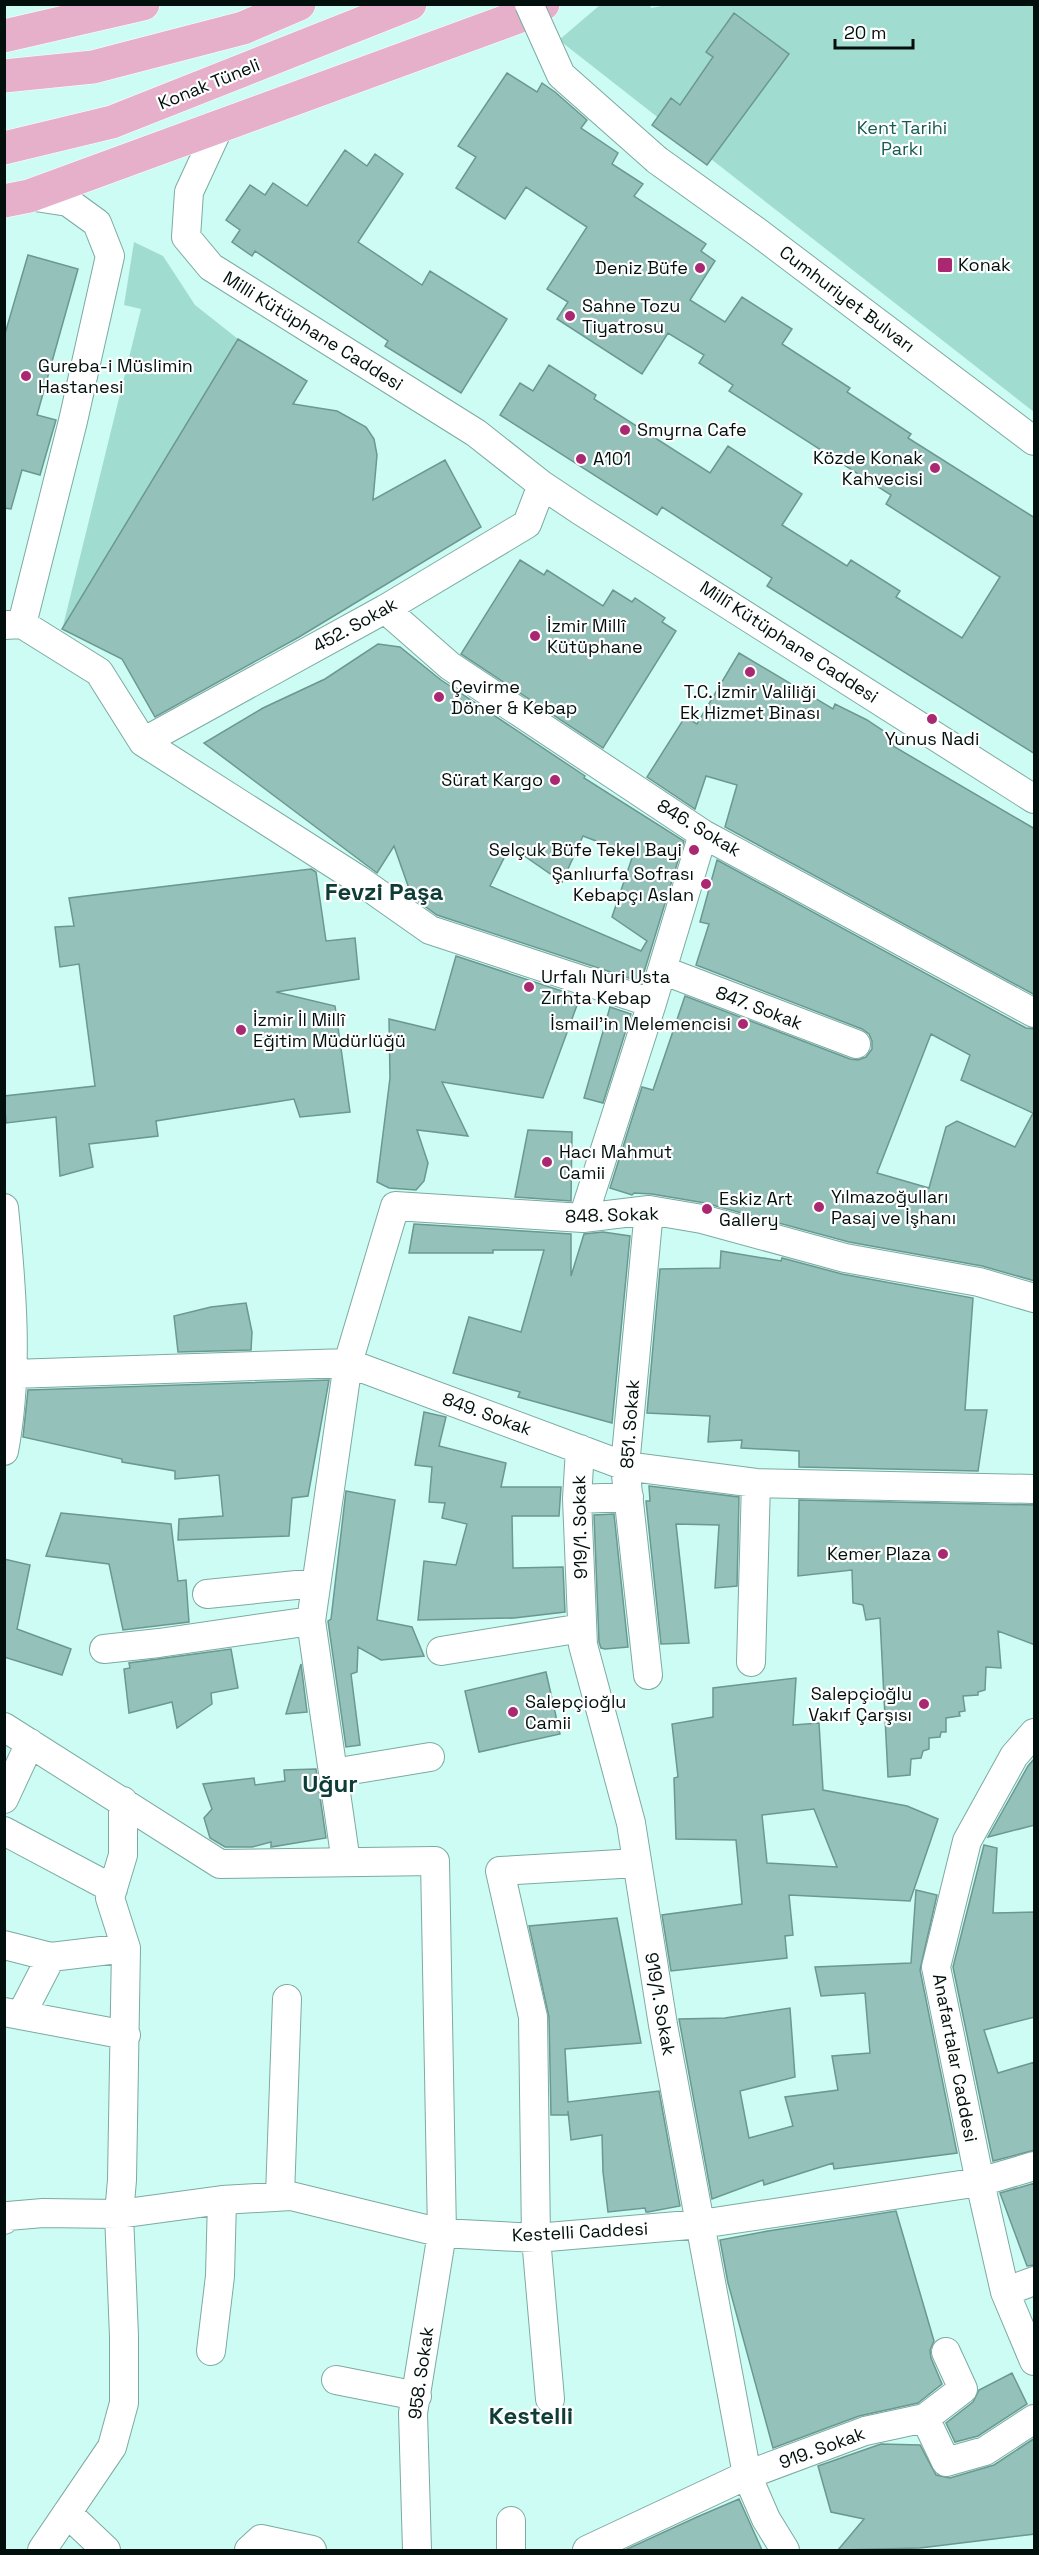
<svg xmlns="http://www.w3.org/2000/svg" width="1039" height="2555" font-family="'Space Grotesk',sans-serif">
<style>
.green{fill:#a1dcd1}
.building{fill:#94c2ba;stroke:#6b9890;stroke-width:1.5;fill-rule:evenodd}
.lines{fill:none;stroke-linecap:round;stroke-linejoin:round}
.minor-casing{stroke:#7daaa2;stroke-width:30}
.major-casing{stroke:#fff;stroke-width:34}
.minor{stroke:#fff;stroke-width:28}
.major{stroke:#e7b0ca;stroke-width:33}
.minor-bridge-casing{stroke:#7daaa2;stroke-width:30;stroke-linecap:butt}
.minor-bridge{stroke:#fff;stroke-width:28}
.poi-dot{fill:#aa2772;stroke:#fff;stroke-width:2}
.labels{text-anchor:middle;stroke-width:4.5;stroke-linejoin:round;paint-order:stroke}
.street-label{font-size:18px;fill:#01100d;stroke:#fff}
.park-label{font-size:18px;fill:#145b52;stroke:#fff}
.poi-label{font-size:18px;fill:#01100d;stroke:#fff;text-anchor:start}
.district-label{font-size:24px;font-weight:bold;fill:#0e3c36;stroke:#fff}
</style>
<rect width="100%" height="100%" fill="#ccfcf3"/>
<path class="green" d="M672,4L1034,5V412L559,40L600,5H650L651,8Z
M134,242L163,256L195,305L238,339L63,626L141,309L124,305Z"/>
<path class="building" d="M734,13L789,54L707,165L652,125L671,98L680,105L713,57L706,52Z
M507,73L537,92L542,83L555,92L587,120L581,128L618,153L612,164L643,184L634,196L706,244L701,251L715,261L690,300L725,322L742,297L792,329L782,344L850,388L847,392L911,434L908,438L1035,518V754L767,586L772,578L662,507L657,515L500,415L520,383L533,391L549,365L596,395L594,399L710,473L728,446L802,494L782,525L847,566L851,560L900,591L896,597L962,638L1000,577L886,504L891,495L729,391L733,385L699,363L704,355L668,333L642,374L557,319L568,302L547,289L587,227L526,187L505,219L456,188L476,157L458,146Z
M345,150L367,166L375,154L403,174L358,242L422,285L430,271L507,319L461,393L385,346L388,341L255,251L252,256L232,242L240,230L226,220L250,185L265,195L273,183L307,206Z
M28,255L78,269L37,415L56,420L40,475L22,470L11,509L4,508V337Z
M238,339L307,381L293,404L337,411L366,427L374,439L377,455L373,500L445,460L481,527L299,637L155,717L122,659L62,629Z
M520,560L544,575L547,570L603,606L613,590L632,602L635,598L665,618L662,622L676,631L603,748L461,654Z
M378,644L400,647L441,680L585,776L584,778L684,841L641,982L437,915L412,897L394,846L377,873L204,743L263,708L325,679ZM583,836L633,855L612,917L647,941L641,951L490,886L510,846L562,882Z
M739,653L833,709L835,704L867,720L897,740L893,746L1035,829V995L725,827L737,785L706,776L695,809L647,777L685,717L697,724Z
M717,860L1026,1028L1035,1029V1281L982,1266L849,1242L705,1203L652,1194L634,1193L632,1195L610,1188L642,1087L653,1090L685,996L850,1059L858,1060L866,1057L872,1049V1041L869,1034L862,1029L696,965L709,924L700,922ZM931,1034L970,1055L961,1080L1033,1113L1015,1147L957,1121L946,1127L929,1188L877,1173Z
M311,869L316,872L326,941L355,938L359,979L276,992L335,1006L350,1112L300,1117L294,1099L156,1121L158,1136L89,1144L93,1167L60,1176L56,1117L6,1123L4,1096L95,1086L79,964L60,967L55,927L74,926L69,898Z
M456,956L580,997L543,1098L442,1082L468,1136L417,1130L428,1163L424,1181L416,1190L389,1188L377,1182L390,1078L389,1019L435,1030Z
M610,1007L631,1014L603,1103L584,1098Z
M528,1130L572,1132L571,1201L515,1197Z
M414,1224L571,1234V1276L584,1234L603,1232L630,1236L612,1423L518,1397L520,1392L453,1373L469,1317L521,1332L544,1250H493V1253H409Z
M721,1251L781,1261L782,1258L842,1274L973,1298L965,1410H987L978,1471L799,1467V1451L741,1448L742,1440L708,1442L710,1416L647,1413L660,1269L720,1268Z
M246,1303L252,1332L251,1350L178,1352L174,1316L211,1307Z
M329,1380L308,1496L292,1498L289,1536L178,1540L179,1519L223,1516L219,1475L175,1479V1471L122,1462V1459L23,1437L28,1390Z
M424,1412L446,1417L439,1446L506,1463L501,1487H561L559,1516H512L513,1568L563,1567L565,1612L514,1618L418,1620L424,1561L456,1565L467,1524L442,1518L445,1503L429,1502L432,1467L415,1465Z
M649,1486L739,1497L737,1586L715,1588L719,1525L676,1524L689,1643L661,1644L646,1501H650Z
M346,1491L395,1500L377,1620L412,1627L424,1656L381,1660L358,1647L357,1672L351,1674L360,1745L346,1747L328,1621L331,1619Z
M799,1500L1035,1505V1645L998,1631L1001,1668L986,1667L985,1690L978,1692V1695L963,1696L965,1711L959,1712L960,1716L946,1718V1732H941L940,1737L929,1738V1749L923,1751L921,1758L911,1759L910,1775L888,1777L880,1618L866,1620L863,1605L853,1603L852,1570L798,1576Z
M61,1513L171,1524L178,1581L186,1580L189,1622L123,1630L109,1564L46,1556Z
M614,1514L628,1647L605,1649L601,1648L599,1642L594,1515Z
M4,1559L30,1565L17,1629L71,1649L62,1675L4,1657Z
M231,1649L238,1688L211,1693L212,1704L177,1728L172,1702L129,1713L124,1669L130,1668L129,1663Z
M301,1664L307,1712L286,1714Z
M546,1672L560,1734L479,1752L465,1691Z
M796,1678L793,1725L819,1723L823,1790L907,1806L938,1819L910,1901L789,1895L793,1935L785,1936L787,1958L671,1971L662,1915L742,1904L736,1840L676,1839L674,1778L678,1777L672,1724L713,1717V1688ZM814,1809L837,1867L767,1863L762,1815Z
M1035,1758V1825L988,1837L1028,1766Z
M316,1769L326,1838L271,1847V1842L252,1847H225L210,1838L204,1818L212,1809L203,1784L254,1778L255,1785L285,1781L284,1770Z
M984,1845L997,1848L993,1913L1035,1912V2017L984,2030L998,2073L1035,2062V2150L993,2161L953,1967Z
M916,1890L937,1895L920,1970L957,2153L834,2169L833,2163L764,2185L763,2180L712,2199L679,2019L725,2018L790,2008L795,2077L740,2091L749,2138L793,2126L785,2097L838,2090L832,2056L870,2053L865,1993L821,1996L815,1967L911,1963Z
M617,1918L641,2043L565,2049L568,2102L659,2091L680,2206L648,2212H646L645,2208L608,2212L603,2172L602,2135L571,2140L568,2111V2115H551L549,2017L529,1926Z
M1035,2183V2265L1027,2266L1000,2193Z
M896,2211L934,2341L930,2350L931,2358L942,2384L918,2403L859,2416L773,2448L728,2283L720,2240L768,2231Z
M1012,2373L1027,2404L978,2436L955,2442L946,2423L973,2402L979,2390Z
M1035,2438V2534L920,2548L838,2550L864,2519L831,2512L818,2466L881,2444L920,2445L936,2475L950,2478L994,2465Z
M739,2499L762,2550H625L697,2517Z"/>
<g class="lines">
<g class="minor-casing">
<path id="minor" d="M219,127L189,192L186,237L211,267L476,433L542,485L581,511L1034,799
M657,160L756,231L1034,441
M385,609L450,666L703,834L1034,1013
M22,624L73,421L110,256L97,223L68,202L29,196
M4,625L22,624L99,672L143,742L359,880L430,930L652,1003
M143,742L385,609L527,524L542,485
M662,970L856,1044
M4,1208C12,1288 19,1372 4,1451
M583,1218L652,1003L703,834
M12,1374L348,1363L625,1466L756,1483L1034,1489
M580,1449L577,1499L583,1645L631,1823L663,2025L747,2475L766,2519L785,2550
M577,1499L629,1497
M207,1594L316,1583
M104,1649L159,1643L311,1621
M441,1651L582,1628
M751,1662L756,1483
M648,1675L625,1466L649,1210
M4,1727L220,1864L435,1861L442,2233L413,2413L417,2550
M1034,1733L1014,1756L967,1841L936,1967L980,2182L1005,2292L1034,2361
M333,1773L430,1757
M4,1799L30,1743
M4,1831L113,1889
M346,1862L311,1621L348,1363L395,1206L583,1218L649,1210L702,1219L845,1258L979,1282L1034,1298
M4,1945L51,1957L126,1948
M4,2012L126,2035
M21,2015L51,1957
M280,2196L287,1999
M4,2220L8,2216L43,2213L119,2214L222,2200L291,2196L442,2233L536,2238L701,2224L980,2182L1034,2166
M1005,2292L1034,2281
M211,2351L220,2276L222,2200
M336,2380L417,2396
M550,2399L536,2238L533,2017L500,1871L637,1863
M925,2418L963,2389L946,2352
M67,2513L106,2550
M42,2550L112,2447L124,2403V2336L119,2214L122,2180L126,1948L110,1898L123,1855V1801
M249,2550L261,2539L312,2550
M511,2550V2521
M587,2550L747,2475L865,2431L925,2418L946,2462L985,2451L1034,2419"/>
</g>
<g class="major-casing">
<path id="major" d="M4,36L143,4
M4,76L93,67L243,28L299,4
M4,148L112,122L410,4
M4,201L29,196L526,14L543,4"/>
</g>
<use href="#minor" class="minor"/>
<use href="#major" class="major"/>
<g class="minor-bridge-casing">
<path id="minor-bridge" d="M529,4L561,75L657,160"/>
</g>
<use href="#minor-bridge" class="minor-bridge"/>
</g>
<g class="poi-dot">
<rect x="937" y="257" width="16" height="16" rx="3"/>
<circle cx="700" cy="268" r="6"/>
<circle cx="570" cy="316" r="6"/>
<circle cx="26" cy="376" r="6"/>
<circle cx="625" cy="430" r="6"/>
<circle cx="581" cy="459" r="6"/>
<circle cx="935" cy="468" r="6"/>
<circle cx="535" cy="636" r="6"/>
<circle cx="750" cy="672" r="6"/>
<circle cx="439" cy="697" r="6"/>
<circle cx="932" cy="719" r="6"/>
<circle cx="555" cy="780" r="6"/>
<circle cx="694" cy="850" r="6"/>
<circle cx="706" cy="884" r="6"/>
<circle cx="529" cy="987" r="6"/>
<circle cx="743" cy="1024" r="6"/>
<circle cx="241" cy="1030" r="6"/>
<circle cx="547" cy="1162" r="6"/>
<circle cx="819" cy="1207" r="6"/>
<circle cx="707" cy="1209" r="6"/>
<circle cx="943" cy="1554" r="6"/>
<circle cx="924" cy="1704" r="6"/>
<circle cx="513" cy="1712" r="6"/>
</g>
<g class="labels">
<g class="street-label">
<text transform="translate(209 84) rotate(-22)" y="6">Konak Tüneli</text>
<text transform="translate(847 299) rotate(37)" y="6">Cumhuriyet Bulvarı</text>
<text transform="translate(313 331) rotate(32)" y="6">Milli Kütüphane Caddesi</text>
<text transform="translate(355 625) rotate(-29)" y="6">452. Sokak</text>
<text transform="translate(789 642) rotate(33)" y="6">Millî Kütüphane Caddesi</text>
<text transform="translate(699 828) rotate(31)" y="6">846. Sokak</text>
<text transform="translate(759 1008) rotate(21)" y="6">847. Sokak</text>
<text transform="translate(612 1215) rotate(-2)" y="6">848. Sokak</text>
<text transform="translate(487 1414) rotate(20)" y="6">849. Sokak</text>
<text transform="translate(630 1424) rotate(-86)" y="6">851. Sokak</text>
<text transform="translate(580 1527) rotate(-91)" y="6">919/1. Sokak</text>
<text transform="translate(660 2004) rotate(80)" y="6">919/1. Sokak</text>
<text transform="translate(955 2058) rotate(79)" y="6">Anafartalar Caddesi</text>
<text transform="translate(580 2232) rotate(-3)" y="6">Kestelli Caddesi</text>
<text transform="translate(421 2373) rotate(-82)" y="6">958. Sokak</text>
<text transform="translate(822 2448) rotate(-20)" y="6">919. Sokak</text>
</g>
<g class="park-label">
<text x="902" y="134">Kent Tarihi<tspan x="902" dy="21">Parkı</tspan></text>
</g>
<g class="poi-label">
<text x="958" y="271">Konak</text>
<text x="688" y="274" text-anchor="end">Deniz Büfe</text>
<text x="582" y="312">Sahne Tozu<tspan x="582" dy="21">Tiyatrosu</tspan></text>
<text x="38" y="372">Gureba-i Müslimin<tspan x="38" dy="21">Hastanesi</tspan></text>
<text x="637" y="436">Smyrna Cafe</text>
<text x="923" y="464" text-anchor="end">Közde Konak<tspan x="923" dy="21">Kahvecisi</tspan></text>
<text x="593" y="465">A101</text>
<text x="547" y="632">İzmir Millî<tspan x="547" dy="21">Kütüphane</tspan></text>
<text x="451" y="693">Çevirme<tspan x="451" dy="21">Döner &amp; Kebap</tspan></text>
<text x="750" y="698" text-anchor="middle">T.C. İzmir Valiliği<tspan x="750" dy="21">Ek Hizmet Binası</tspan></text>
<text x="932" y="745" text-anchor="middle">Yunus Nadi</text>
<text x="543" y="786" text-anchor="end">Sürat Kargo</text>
<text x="682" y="856" text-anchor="end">Selçuk Büfe Tekel Bayi</text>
<text x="694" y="880" text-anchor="end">Şanlıurfa Sofrası<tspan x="694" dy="21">Kebapçı Aslan</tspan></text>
<text x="541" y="983">Urfalı Nuri Usta<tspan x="541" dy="21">Zırhta Kebap</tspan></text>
<text x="253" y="1026">İzmir İl Millî<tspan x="253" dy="21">Eğitim Müdürlüğü</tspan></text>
<text x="731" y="1030" text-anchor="end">İsmail'in Melemencisi</text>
<text x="559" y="1158">Hacı Mahmut<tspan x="559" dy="21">Camii</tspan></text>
<text x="831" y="1203">Yılmazoğulları<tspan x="831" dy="21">Pasaj ve İşhanı</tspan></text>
<text x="719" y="1205">Eskiz Art<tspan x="719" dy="21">Gallery</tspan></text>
<text x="931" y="1560" text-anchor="end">Kemer Plaza</text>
<text x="912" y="1700" text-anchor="end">Salepçioğlu<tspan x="912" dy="21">Vakıf Çarşısı</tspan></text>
<text x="525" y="1708">Salepçioğlu<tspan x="525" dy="21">Camii</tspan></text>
</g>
<g class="district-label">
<text x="384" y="900">Fevzi Paşa</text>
<text x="330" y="1792">Uğur</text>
<text x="531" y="2424">Kestelli</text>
</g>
</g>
<rect width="1039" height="2555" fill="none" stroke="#01100d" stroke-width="12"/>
<path d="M835 39v9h78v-9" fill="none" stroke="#01100d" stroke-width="3"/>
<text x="844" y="39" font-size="18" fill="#01100d" stroke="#ffffff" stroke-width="4.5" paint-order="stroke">20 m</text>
</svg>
